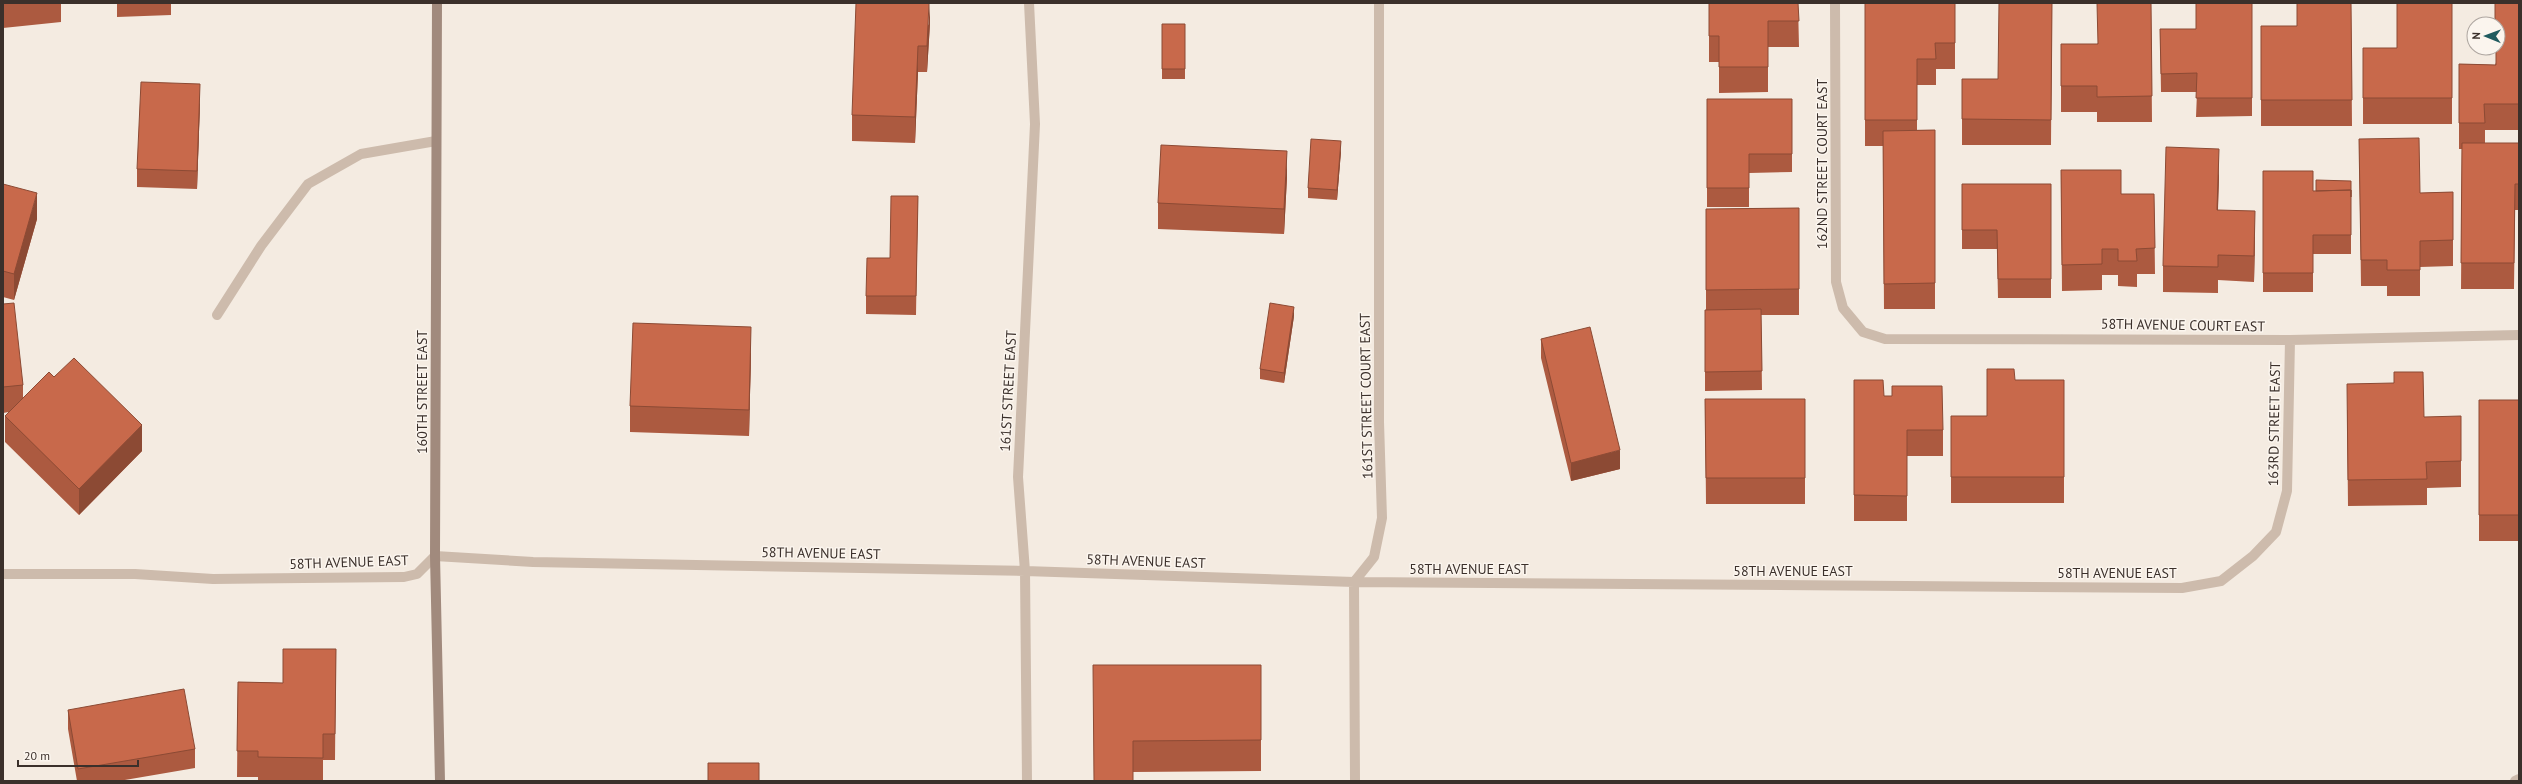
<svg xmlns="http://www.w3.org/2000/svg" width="2522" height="784" font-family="'PT Sans',sans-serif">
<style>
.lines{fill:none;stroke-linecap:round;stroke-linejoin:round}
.lane{stroke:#cdbbac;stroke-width:10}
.street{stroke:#cdbbac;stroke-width:10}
.secondary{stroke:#a18a7d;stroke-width:10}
.wall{fill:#ac5a40}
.shaded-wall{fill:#8c4a34}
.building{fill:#c8694b;stroke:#8c4a34}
.labels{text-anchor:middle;stroke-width:3;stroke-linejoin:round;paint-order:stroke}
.street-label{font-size:14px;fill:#3b302b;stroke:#fbf5ee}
</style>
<rect width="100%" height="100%" fill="#f4ebe1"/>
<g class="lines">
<path class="lane" d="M2515,781L2519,779"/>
<path class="street" d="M1835,3L1836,282L1843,308L1863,332L1885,339L2290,340L2519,335
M217,315L261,246L308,184L361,154L436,141
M3,574H135L213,579L404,577L417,574L435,556L533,562L1025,571L1354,582L2182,588L2221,581L2253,556L2276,532L2287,491L2290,340
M1027,781L1025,571L1018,477L1035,124L1029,3
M1355,781L1354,582L1374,557L1382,518L1379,422V3"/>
<path class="secondary" d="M437,3L435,556L440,781"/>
</g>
<path class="wall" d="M3,3H61V22L3,28Z
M117,3H171V15L117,17Z
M1709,3H1798L1799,47H1768V92L1719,93V62H1709Z
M1865,3H1955V69H1936V85H1917V130H1935V309H1884L1883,146H1865Z
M2052,3L2051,145H1962V79H1998Z
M2151,3L2152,122H2097V112H2061V44H2097Z
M2252,3V116L2196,117L2197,92H2161L2160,29H2196Z
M2351,3L2352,126H2261V26H2297Z
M2452,3V124H2363V48H2397Z
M2519,3V130H2485V143H2519V210H2515L2514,289H2461L2462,149H2459V64L2495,65Z
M930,23L927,72H918L915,143L852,141V115Z
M1162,24H1185V79H1162Z
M1707,99H1792V172L1749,173V207H1707Z
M200,103L197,189L137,187V169Z
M2359,139L2420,193L2453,192V266L2420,267V296H2387V286H2361Z
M1341,151L1337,200L1308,198V188Z
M2061,170L2121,194H2154L2155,274H2137V287L2118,286V275H2102V290L2062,291Z
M2263,171L2313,191H2316L2351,181V254H2313V292H2263Z
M2219,174L2218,210L2255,237L2254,282L2218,280V293L2163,292V266Z
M1287,177L1284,234L1158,229V203Z
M3,184L37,219L14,300L3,297Z
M1962,184H2051V298H1998L1997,249H1962Z
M918,196L916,315L866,314V296L890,258Z
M1799,208V315H1761L1762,390L1705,391V329L1706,310V209Z
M3,304L23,385V398L54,377L142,451L79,515L5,442V416L9,412L3,413Z
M1294,316L1284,383L1260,379V369Z
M1541,339L1620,469L1571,481L1541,358Z
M751,353L749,436L630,432V406Z
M1854,380L1884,396H1892V386L1943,430V456H1907V521H1854Z
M2015,380H2064V503H1951V416H1987Z
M1705,399H1805V504H1706Z
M2479,400H2519V541H2479Z
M2347,410L2424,417L2461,461V487L2427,488V505L2348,506Z
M336,649L335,760H323V781H258V777H237L238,682L283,683Z
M1093,665L1261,740V771L1133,772Z
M68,710L195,749V768L119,781H77L68,729Z"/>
<path class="shaded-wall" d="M930,3V23L927,72V46Z
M918,46V72L915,143V117Z
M200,84V103L197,189V171Z
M1341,141V151L1337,200V190Z
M2219,149V174L2217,236V210Z
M1287,151V177L1284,234V209Z
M37,193V219L14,300V274Z
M2255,211V237L2254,282V256Z
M1294,307V316L1284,383V373Z
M751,327V353L749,436V410Z
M142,425V451L79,515V489Z
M1620,450V469L1571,481V463Z"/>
<path class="building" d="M856,3H929L927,46H918L915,117L852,115Z
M1709,3H1798L1799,21H1768V67H1719V36H1709Z
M1865,3H1955V43H1935L1936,59H1917V120H1865Z
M1999,3H2052L2051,120L1962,119V79H1998Z
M2097,3H2151L2152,96L2097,97V86H2061V44H2098Z
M2196,3H2252V98H2196L2197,73L2161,74L2160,29H2196Z
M2297,3H2351L2352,100H2261V26H2297Z
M2397,3H2452V98H2363V48H2397Z
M2495,3H2519V104H2484L2485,123H2459V64L2496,65V48H2498V24H2495Z
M1162,24H1185V69H1162Z
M141,82L200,84L197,171L137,169Z
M1707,99H1792V154H1749V188H1707Z
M1935,130V283L1884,284L1883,131Z
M2419,138L2420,193L2453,192V240L2420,241V270H2387V260H2361L2359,139Z
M1311,139L1341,141L1337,190L1308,188Z
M2462,143H2519V184H2515L2514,263H2461Z
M1161,145L1287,151L1284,209L1158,203Z
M2166,147L2219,149L2217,210L2255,211L2254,256L2218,255V267L2163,266Z
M2061,170H2121V194H2154L2155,248L2136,249L2137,261H2118V249H2102V264L2062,265Z
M2263,171H2313V191L2351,190V235H2313V273H2263Z
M2316,180L2351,181V197V190L2316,191Z
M3,184L37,193L14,274L3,271Z
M1962,184H2051V279H1998L1997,230H1962Z
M891,196H918L916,296H866L867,258H890Z
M1799,208V289L1706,290V209Z
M14,303L23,385L3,387V304Z
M1270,303L1294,307L1284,373L1260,369Z
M1761,309L1762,371L1705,372V310Z
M633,323L751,327L749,410L630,406Z
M1590,327L1620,450L1571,463L1541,339Z
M74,358L142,425L79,489L5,416L49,372L54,377Z
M1987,369H2014L2015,380H2064V477H1951V416H1987Z
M2394,372H2423L2424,417L2461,416V461L2426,462L2427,479L2348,480L2347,384L2394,383Z
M1854,380H1883L1884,396H1892V386H1942L1943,430H1907V496L1854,495Z
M1705,399H1805V478H1706Z
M2479,400H2519V515H2479Z
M283,649H336L335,734H323V758L258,757V751H237L238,682L283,683Z
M1093,665H1261V740L1133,741V781H1094Z
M184,689L195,749L78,769L68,710Z
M708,763H759V781H708Z"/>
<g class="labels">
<g class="street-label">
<text transform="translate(1822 164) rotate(-90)" y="5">162ND STREET COURT EAST</text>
<text transform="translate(2183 325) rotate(1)" y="5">58TH AVENUE COURT EAST</text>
<text transform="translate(1008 391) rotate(-87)" y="5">161ST STREET EAST</text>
<text transform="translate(422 392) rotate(-90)" y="5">160TH STREET EAST</text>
<text transform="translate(1366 396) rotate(-91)" y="5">161ST STREET COURT EAST</text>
<text transform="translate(2274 424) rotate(-89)" y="5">163RD STREET EAST</text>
<text transform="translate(821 553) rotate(1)" y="5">58TH AVENUE EAST</text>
<text transform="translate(1146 561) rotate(2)" y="5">58TH AVENUE EAST</text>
<text transform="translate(349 562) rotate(-2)" y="5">58TH AVENUE EAST</text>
<text x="1469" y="574">58TH AVENUE EAST</text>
<text x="1793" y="576">58TH AVENUE EAST</text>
<text x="2117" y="578">58TH AVENUE EAST</text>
</g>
</g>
<rect width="2522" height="784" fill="none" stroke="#3b302b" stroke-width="8"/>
<g transform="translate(2486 36) rotate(271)"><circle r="19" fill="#fbf5ee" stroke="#aea6a0"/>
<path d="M0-3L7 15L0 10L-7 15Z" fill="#1f5a5e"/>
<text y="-6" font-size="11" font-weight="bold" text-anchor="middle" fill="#3b302b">N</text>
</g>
<path d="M18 760v6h120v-6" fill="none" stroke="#3b302b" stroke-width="2"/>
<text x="24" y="760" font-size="12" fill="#3b302b" stroke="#fbf5ee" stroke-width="3" paint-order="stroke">20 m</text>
</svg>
